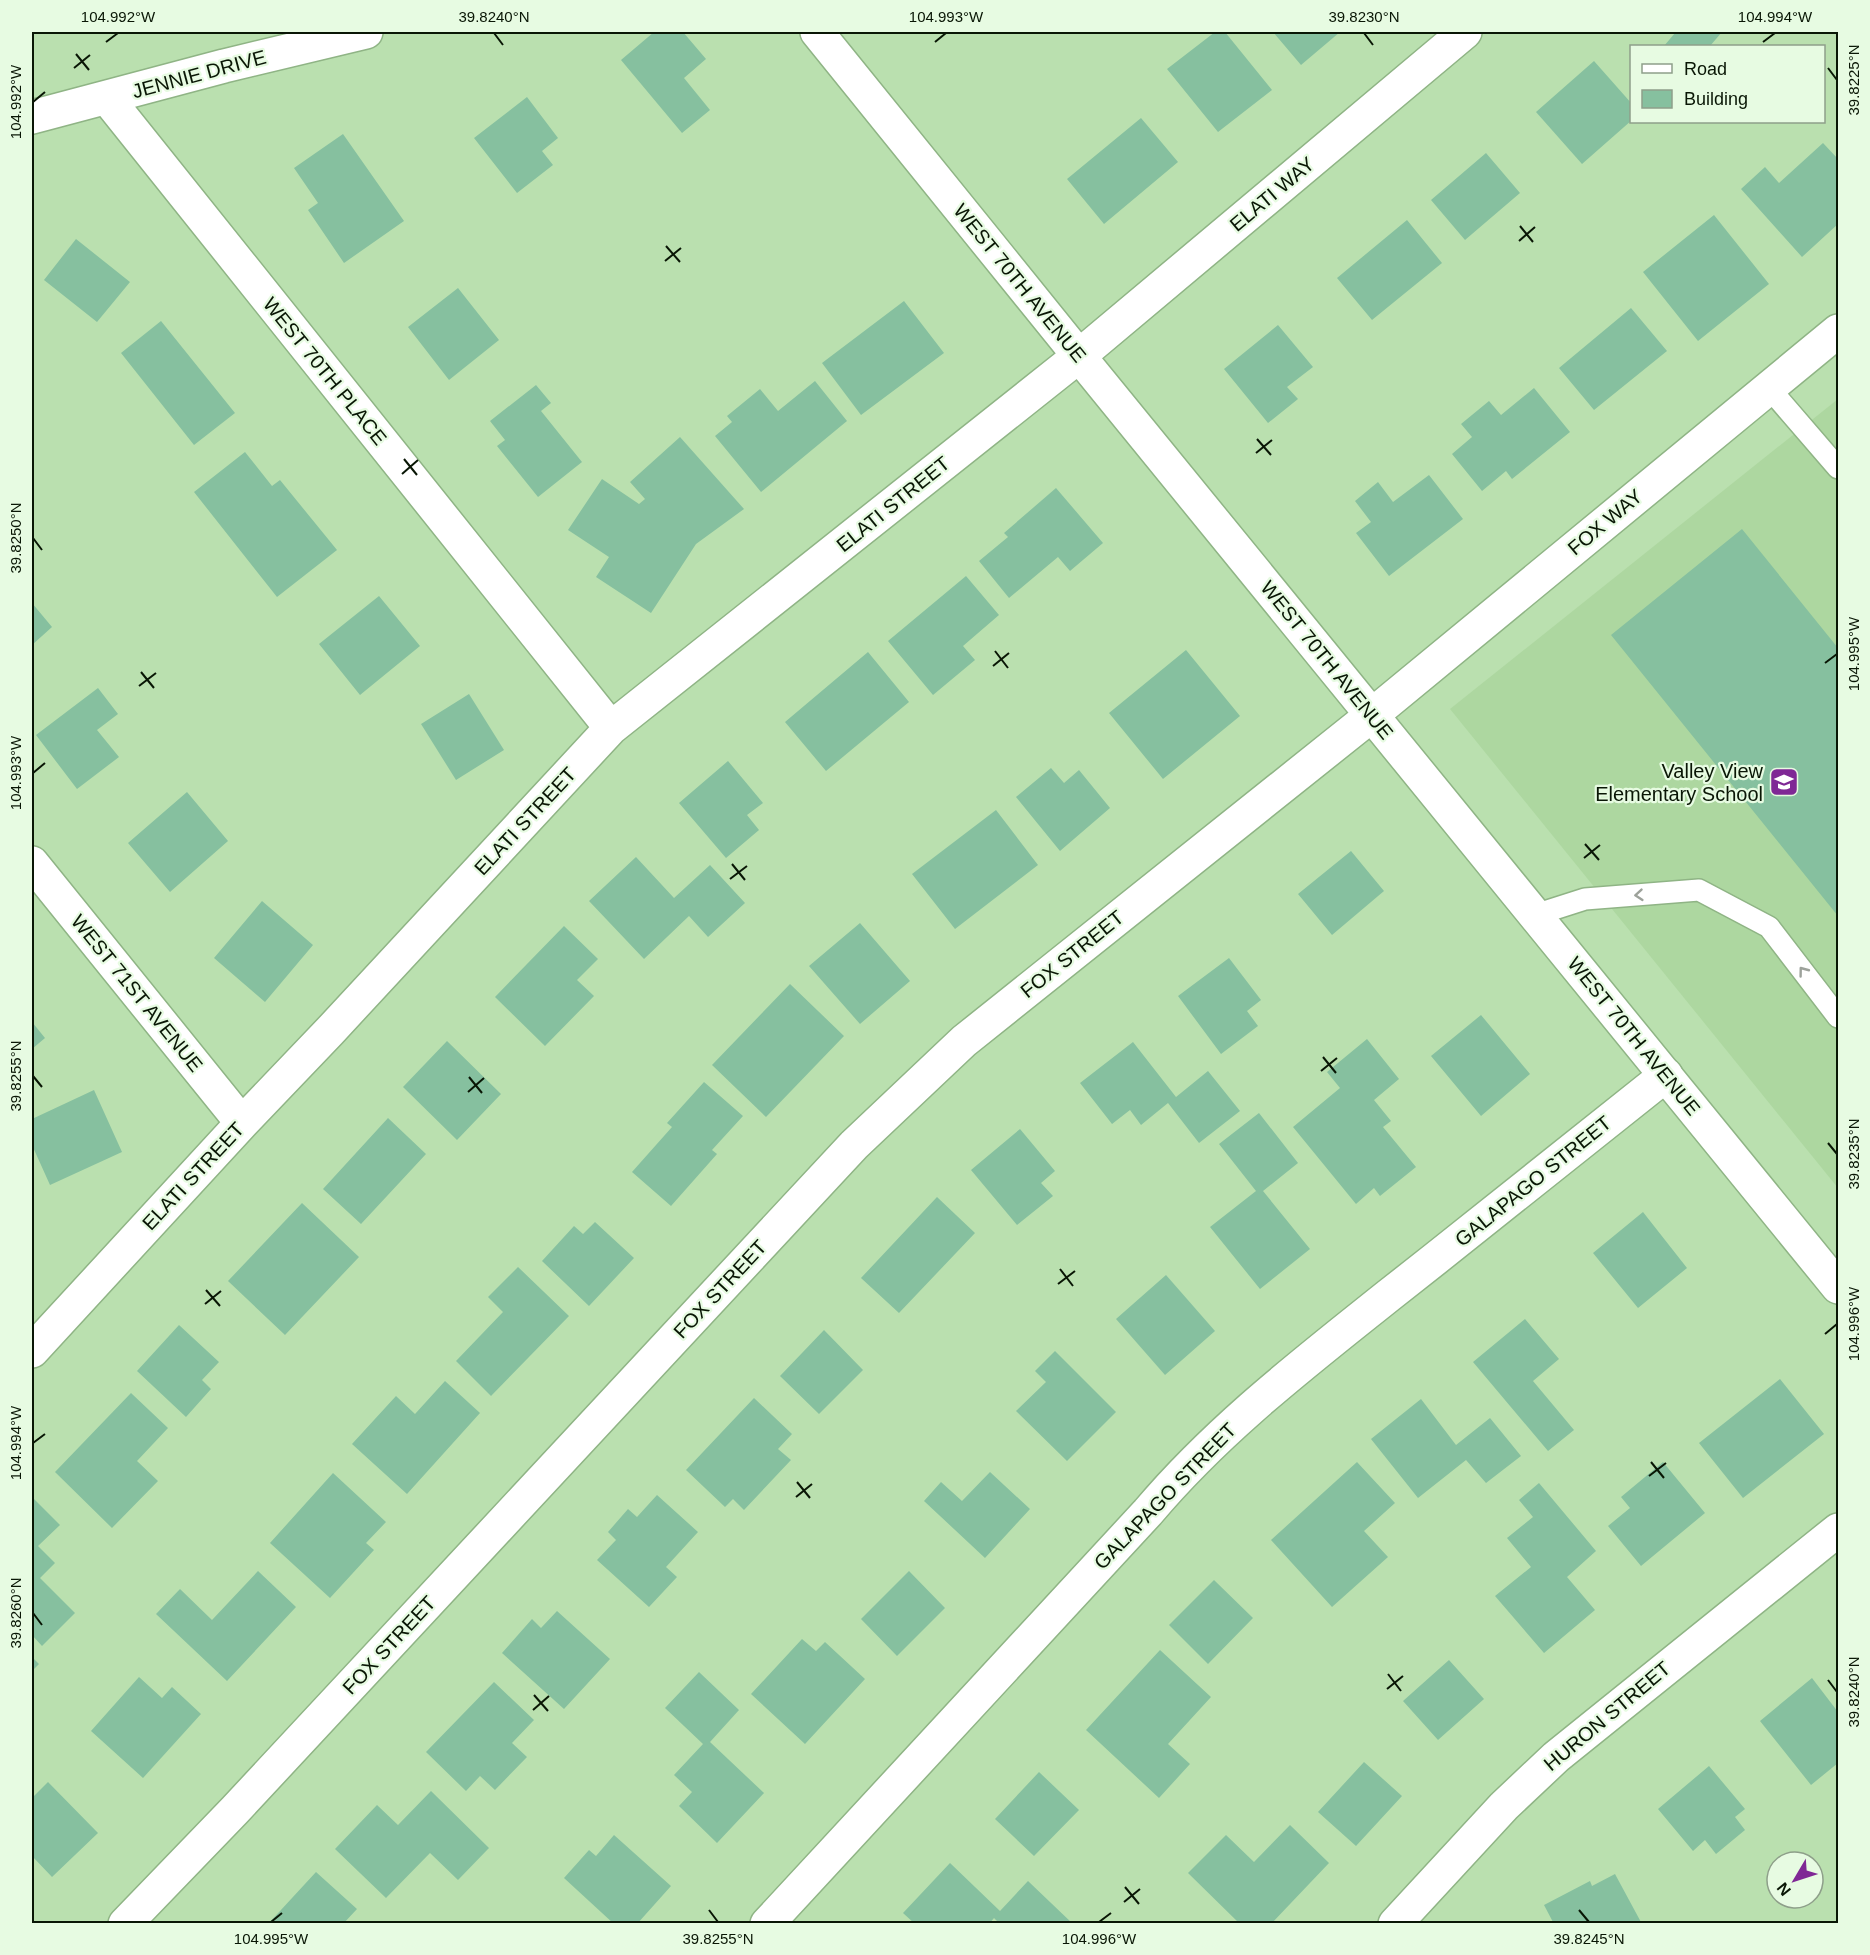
<svg xmlns="http://www.w3.org/2000/svg" width="1870" height="1955" font-family="Arial,sans-serif">
<style>
.built{fill:#add7a0}
.building{fill:#86c09f}
.lines{fill:none;stroke-linecap:round;stroke-linejoin:round}
.lane-casing{stroke:#8fb485;stroke-width:24}
.street-casing{stroke:#8fb485;stroke-width:36}
.secondary-casing{stroke:#8fb485;stroke-width:36}
.lane{stroke:#fff;stroke-width:21}
.street{stroke:#fff;stroke-width:33}
.secondary{stroke:#fff;stroke-width:33}
.oneway{stroke:#9da29b}
.ticks{fill:none;stroke:#091605;stroke-width:2}
.labels{text-anchor:middle;stroke-width:4.5;stroke-linejoin:round;paint-order:stroke}
.street-label{font-size:20px;fill:#091605;stroke:#e7fbe2}
.poi-label{font-size:20px;fill:#091605;stroke:#e7fbe2;text-anchor:end}
.neatline{fill:none;stroke:#091605;stroke-width:2}
.ticks-label{font-size:15px;text-anchor:middle;fill:#091605}
</style>
<rect width="100%" height="100%" fill="#bae0af"/>
<path class="built" d="M1838,399V1188L1450,709Z"/>
<path class="building" d="M654,32H683L706,59L684,78L710,110L682,133L621,60Z
M1215,32H1225L1272,90L1218,132L1167,69Z
M1273,32H1340L1301,65Z
M1673,32H1722L1710,46H1664L1675,33Z
M1594,61L1632,104V120L1582,164L1536,112Z
M527,97L558,138L542,151L553,165L517,193L474,138Z
M1141,118L1178,162L1104,224L1067,179Z
M343,134L404,221L344,263L308,210L318,203L294,168Z
M1823,143L1838,159V224L1802,257L1741,189L1765,167L1779,183Z
M1486,153L1520,193L1465,240L1431,200Z
M1714,215L1769,284L1698,341L1643,272Z
M1407,220L1442,263L1372,320L1337,278Z
M76,239L130,282L97,322L44,280Z
M458,288L499,340L449,380L408,327Z
M904,301L944,353L861,415L822,363Z
M1631,308L1667,351L1594,410L1559,368Z
M161,321L235,413L194,445L121,353Z
M1278,325L1313,367L1287,387L1298,399L1268,423L1224,369Z
M815,381L847,421L761,492L715,436L732,422L727,416L760,389L778,411Z
M536,385L551,403L541,411L582,462L538,497L497,446L505,440L490,421Z
M1534,388L1570,432L1512,479L1506,471L1482,491L1452,454L1472,437L1461,424L1489,401L1501,415Z
M680,437L744,509L696,544L651,613L596,577L609,557L568,530L602,479L639,504L645,499L630,482Z
M245,452L272,486L280,480L337,550L277,597L194,492Z
M1429,475L1463,519L1389,576L1356,533L1371,522L1355,501L1378,482L1393,502Z
M1056,488L1103,543L1070,571L1058,557L1009,598L979,561L1008,537L1004,533Z
M1742,529L1838,648V916L1611,635Z
M966,576L999,615L963,646L975,660L933,695L888,641Z
M379,596L420,646L360,695L319,644Z
M32,603L52,627L32,645Z
M1186,650L1240,716L1163,779L1109,713Z
M868,652L909,702L826,771L785,722Z
M98,688L118,714L97,730L119,757L77,789L36,735Z
M469,694L504,750L456,780L421,724Z
M728,761L763,803L747,815L759,830L726,858L679,803Z
M1051,768L1064,783L1079,770L1110,808L1060,851L1016,797Z
M187,792L228,841L170,892L128,843Z
M996,810L1038,865L955,929L912,874Z
M1351,851L1384,891L1332,935L1298,894Z
M636,857L674,898L710,865L745,903L708,937L689,916L644,959L589,901Z
M262,901L313,945L265,1002L214,958Z
M860,923L910,981L860,1024L809,966Z
M564,926L598,959L577,980L594,996L545,1046L495,997Z
M1229,958L1261,1000L1247,1011L1258,1026L1221,1054L1178,996Z
M790,984L844,1036L766,1117L712,1065Z
M1481,1015L1530,1074L1481,1116L1431,1056Z
M32,1022L45,1038L32,1049Z
M1367,1039L1399,1079L1374,1100L1391,1121L1383,1127L1416,1167L1380,1196L1374,1188L1356,1204L1293,1127L1340,1088L1327,1072Z
M447,1041L501,1094L457,1140L403,1087Z
M1133,1042L1176,1097L1208,1071L1240,1111L1199,1143L1168,1103L1141,1125L1130,1110L1112,1124L1080,1083Z
M704,1082L743,1116L712,1150L717,1154L671,1206L632,1172L672,1127L667,1123Z
M94,1090L122,1152L50,1185L32,1145V1119Z
M1259,1113L1298,1163L1263,1191L1310,1249L1260,1289L1210,1227L1256,1191L1219,1144Z
M388,1118L426,1154L361,1224L323,1189Z
M1020,1129L1055,1171L1041,1183L1053,1196L1017,1225L971,1170Z
M937,1197L975,1233L899,1313L861,1278Z
M302,1203L359,1257L285,1335L228,1281Z
M1643,1212L1687,1268L1638,1308L1593,1253Z
M595,1222L634,1258L589,1306L542,1261L574,1226L583,1234Z
M518,1267L569,1316L491,1396L456,1361L503,1312L488,1297Z
M1166,1275L1215,1331L1165,1375L1116,1319Z
M1525,1319L1559,1359L1533,1381L1574,1430L1548,1451L1473,1362Z
M179,1325L219,1362L202,1380L211,1389L186,1417L137,1371Z
M824,1330L863,1370L819,1414L780,1376Z
M1055,1351L1116,1412L1067,1461L1016,1411L1046,1382L1035,1371Z
M1780,1379L1824,1434L1743,1498L1699,1443Z
M445,1381L480,1413L407,1494L352,1444L396,1396L415,1414Z
M131,1393L168,1428L137,1461L158,1481L112,1528L55,1472Z
M754,1398L792,1434L778,1449L791,1460L744,1510L733,1499L725,1507L686,1470Z
M1421,1399L1456,1445L1490,1418L1521,1456L1486,1483L1466,1460L1418,1498L1371,1439Z
M1357,1462L1395,1503L1364,1531L1388,1557L1332,1607L1271,1540Z
M1663,1462L1705,1513L1641,1566L1608,1526L1630,1508L1621,1497Z
M990,1472L1030,1509L985,1558L924,1501L941,1482L962,1501Z
M333,1473L386,1522L366,1543L374,1550L330,1598L270,1543Z
M1539,1483L1596,1551L1567,1577L1595,1610L1544,1653L1495,1596L1531,1567L1507,1538L1533,1517L1519,1500Z
M657,1495L698,1532L666,1567L677,1577L649,1607L597,1560L616,1540L608,1532L628,1509L637,1517Z
M32,1497L60,1525L38,1546L55,1563L40,1578L75,1613L42,1646L32,1635Z
M258,1571L296,1607L227,1681L156,1614L180,1589L212,1620Z
M909,1571L945,1608L897,1656L861,1619Z
M1214,1580L1253,1618L1208,1664L1169,1625Z
M557,1611L610,1659L564,1709L502,1653L532,1619L541,1628Z
M802,1639L816,1651L825,1642L865,1679L805,1744L751,1694Z
M1160,1650L1211,1697L1168,1744L1190,1764L1159,1798L1086,1730Z
M32,1657L39,1664L32,1671Z
M1449,1660L1484,1699L1438,1740L1403,1701Z
M699,1672L739,1710L710,1742L764,1793L717,1843L679,1806L692,1792L674,1775L703,1744L665,1708Z
M139,1677L162,1698L172,1687L201,1714L143,1778L91,1731Z
M1812,1678L1838,1712V1763L1811,1785L1760,1721Z
M494,1682L534,1720L512,1743L527,1757L495,1790L480,1776L466,1791L426,1752Z
M1364,1762L1402,1796L1356,1846L1318,1812Z
M1709,1766L1745,1809L1735,1817L1745,1830L1716,1854L1705,1840L1693,1851L1658,1809Z
M1039,1772L1079,1810L1034,1856L995,1819Z
M48,1782L98,1833L52,1877L32,1856V1798Z
M431,1791L489,1848L458,1880L430,1853L386,1898L335,1849L377,1805L398,1825Z
M1290,1825L1329,1863L1271,1924H1240L1188,1873L1226,1835L1254,1862Z
M614,1835L671,1886L637,1924H614L564,1878L589,1850L596,1856Z
M950,1863L1000,1911L1028,1881L1073,1924H1000L994,1918L989,1924H915L903,1913Z
M316,1872L357,1909L343,1924H268Z
M1615,1874L1642,1924H1554L1544,1905L1590,1881L1592,1886Z"/>
<g class="lines">
<g class="lane-casing">
<path id="lane" d="M1769,388L1838,468
M1535,915L1585,899L1699,890L1769,927L1838,1017"/>
</g>
<g class="street-casing">
<path id="street" d="M107,98L611,728
M32,117L224,66L366,32
M32,863L242,1123
M32,1351L242,1123L330,1031L611,728L1079,356L1465,32
M125,1924L235,1810L854,1145L964,1041L1372,715L1838,331
M767,1924L1148,1512C1218,1429 1303,1364 1388,1296C1481,1223 1573,1149 1666,1075
M1395,1924L1504,1806L1556,1757L1838,1530"/>
</g>
<g class="secondary-casing">
<path id="secondary" d="M817,32L1079,356L1838,1287"/>
</g>
<use href="#lane" class="lane"/>
<use href="#street" class="street"/>
<use href="#secondary" class="secondary"/>
</g>
<defs><path id="oneway-chevron" d="M-2-3.5L2.5 0L-2 3.5" fill="none" stroke-width="1.6" stroke-linecap="round" stroke-linejoin="round" transform="scale(1.5)"/></defs>
<g class="oneway">
<use href="#oneway-chevron" transform="translate(1639 895) rotate(175)"/>
<use href="#oneway-chevron" transform="translate(1803 971) rotate(-127)"/>
</g>
<path class="ticks" d="M494,33L503,45M1364,33L1373,45M106,42L118,33M935,42L946,33M1763,42L1775,33M76,54L89,70M74,68L90,55M1828,68L1837,80M33,102L45,92M1520,226L1533,242M1519,241L1535,227M666,246L680,262M665,261L681,248M1257,439L1271,455M1256,453L1272,440M404,459L417,475M402,474L418,460M33,538L42,550M995,651L1008,668M1825,663L1837,654M993,666L1009,653M141,672L154,688M139,686L156,673M33,773L45,763M1585,844L1599,860M1584,858L1600,845M732,864L745,880M730,879L747,866M1323,1057L1336,1073M1321,1071L1337,1058M33,1076L42,1087M469,1077L482,1093M468,1092L484,1078M1828,1143L1837,1154M1060,1269L1073,1286M1058,1284L1075,1271M206,1290L220,1306M205,1304L221,1291M1825,1334L1837,1324M33,1443L45,1434M1651,1462L1664,1478M1649,1476L1666,1463M797,1482L810,1498M796,1497L812,1484M33,1613L42,1625M1388,1674L1401,1691M1828,1680L1837,1692M1387,1689L1403,1676M534,1695L548,1711M533,1710L549,1696M1125,1887L1139,1904M1124,1902L1140,1889M709,1910L718,1922M1579,1910L1589,1922M271,1922L282,1913M1099,1922L1111,1913"/>
<defs>
<g id="school-square" transform="scale(1.5)"><rect x="-9" y="-9" width="18" height="18" rx="4" fill="#7f2895" stroke="#e7fbe2"/><path d="M0-5L7-2L0 1L-7-2ZM-4 1L0 2.5L4 1V4Q0 6-4 4Z" fill="#fff"/></g>
</defs>
<g fill-rule="evenodd">
<use href="#school-square" x="1784" y="782"/>
</g>
<g class="labels">
<g class="street-label">
<text transform="translate(199 74) rotate(-15)" y="7">JENNIE DRIVE</text>
<text transform="translate(1272 194) rotate(-40)" y="7">ELATI WAY</text>
<text transform="translate(1020 283) rotate(51)" y="7">WEST 70TH AVENUE</text>
<text transform="translate(325 371) rotate(51)" y="7">WEST 70TH PLACE</text>
<text transform="translate(893 504) rotate(-39)" y="7">ELATI STREET</text>
<text transform="translate(1605 522) rotate(-40)" y="7">FOX WAY</text>
<text transform="translate(1327 660) rotate(51)" y="7">WEST 70TH AVENUE</text>
<text transform="translate(525 821) rotate(-47)" y="7">ELATI STREET</text>
<text transform="translate(1072 954) rotate(-39)" y="7">FOX STREET</text>
<text transform="translate(137 993) rotate(51)" y="7">WEST 71ST AVENUE</text>
<text transform="translate(1634 1036) rotate(51)" y="7">WEST 70TH AVENUE</text>
<text transform="translate(193 1176) rotate(-47)" y="7">ELATI STREET</text>
<text transform="translate(1533 1181) rotate(-39)" y="7">GALAPAGO STREET</text>
<text transform="translate(720 1289) rotate(-47)" y="7">FOX STREET</text>
<text transform="translate(1165 1496) rotate(-46)" y="7">GALAPAGO STREET</text>
<text transform="translate(389 1645) rotate(-47)" y="7">FOX STREET</text>
<text transform="translate(1607 1716) rotate(-40)" y="7">HURON STREET</text>
</g>
<g class="poi-label">
<text x="1763" y="778">Valley View<tspan x="1763" dy="23">Elementary School</tspan></text>
</g>
</g>
<rect width="1870" height="1955" fill="none" stroke="#e7fbe2" stroke-width="66"/>
<rect x="1630" y="45" width="195" height="78" fill="#e7fbe2" stroke="#8e9f8a" stroke-width="1.5"/>
<rect x="1642" y="64" width="30" height="9" fill="#ffffff" stroke="#8e9f8a" stroke-width="1.5"/>
<text x="1684" y="75" font-size="18" fill="#091605">Road</text>
<rect x="1642" y="90" width="30" height="18" fill="#86c09f" stroke="#8e9f8a" stroke-width="1.5"/>
<text x="1684" y="105" font-size="18" fill="#091605">Building</text>
<g transform="translate(1795 1880) rotate(231)"><circle r="28" fill="#e7fbe2" stroke="#8e9f8a" stroke-width="1.5"/>
<path d="M0-4.5L10 22L0 15L-10 22Z" fill="#7f2895"/>
<text y="-9" font-size="16" font-weight="bold" text-anchor="middle" fill="#091605">N</text>
</g>
<rect x="33" y="33" width="1804" height="1889" class="neatline"/>
<g class="ticks-label">
<text x="118" y="22">104.992°W</text>
<text x="494" y="22">39.8240°N</text>
<text x="946" y="22">104.993°W</text>
<text x="1364" y="22">39.8230°N</text>
<text x="1775" y="22">104.994°W</text>
<text transform="translate(1854 80) rotate(-90)" y="5">39.8225°N</text>
<text transform="translate(16 102) rotate(-90)" y="5">104.992°W</text>
<text transform="translate(16 538) rotate(-90)" y="5">39.8250°N</text>
<text transform="translate(1854 654) rotate(-90)" y="5">104.995°W</text>
<text transform="translate(16 773) rotate(-90)" y="5">104.993°W</text>
<text transform="translate(16 1076) rotate(-90)" y="5">39.8255°N</text>
<text transform="translate(1854 1154) rotate(-90)" y="5">39.8235°N</text>
<text transform="translate(1854 1324) rotate(-90)" y="5">104.996°W</text>
<text transform="translate(16 1443) rotate(-90)" y="5">104.994°W</text>
<text transform="translate(16 1613) rotate(-90)" y="5">39.8260°N</text>
<text transform="translate(1854 1692) rotate(-90)" y="5">39.8240°N</text>
<text x="271" y="1944">104.995°W</text>
<text x="718" y="1944">39.8255°N</text>
<text x="1099" y="1944">104.996°W</text>
<text x="1589" y="1944">39.8245°N</text>
</g>
</svg>
